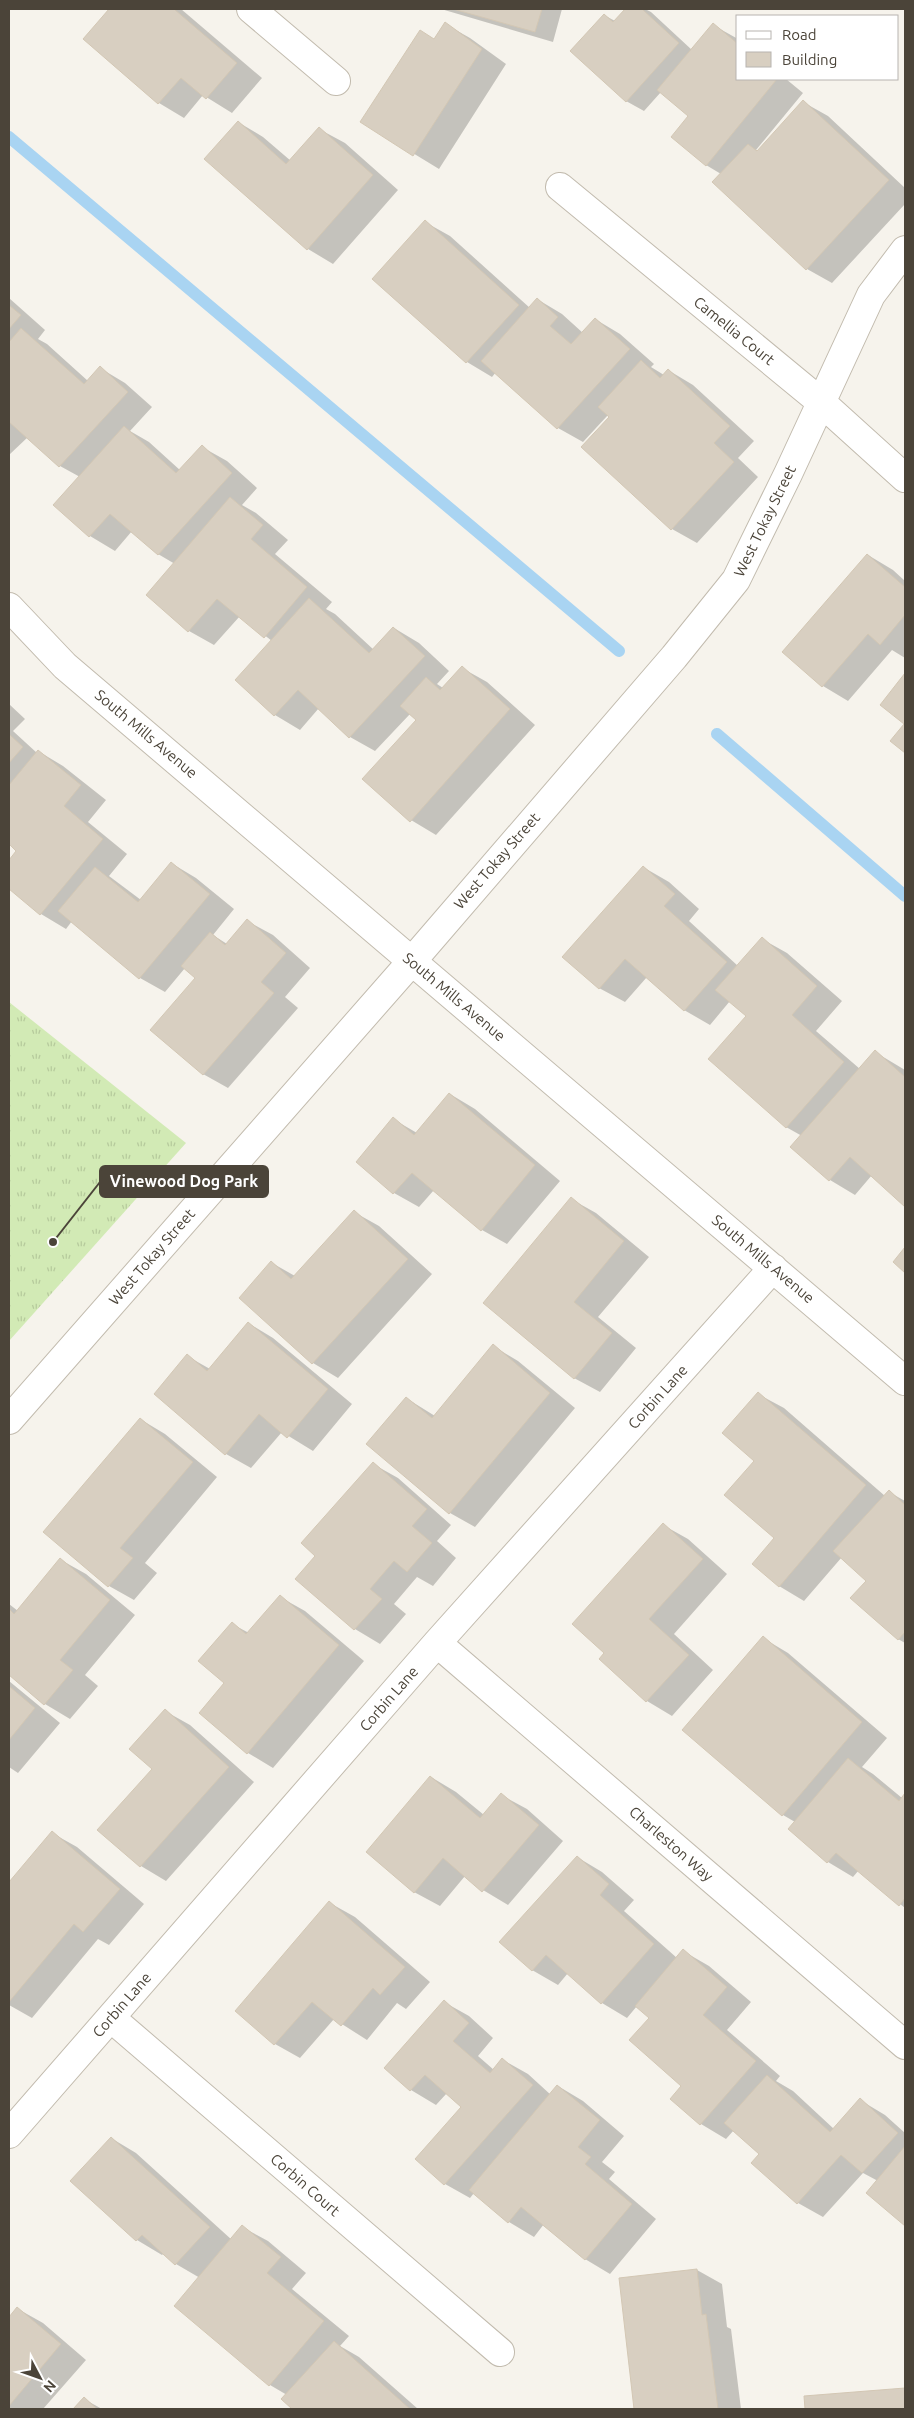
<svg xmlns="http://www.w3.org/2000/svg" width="914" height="2418" font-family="Ubuntu,sans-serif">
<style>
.grass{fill:url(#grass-tufts)}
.shadow{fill:#0003}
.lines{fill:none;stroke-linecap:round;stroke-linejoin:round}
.stream{stroke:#a9d4f2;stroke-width:12}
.building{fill:#d8cfc1;stroke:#d3c7b4}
.minor-casing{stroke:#c2bbae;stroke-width:30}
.minor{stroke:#fff;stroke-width:28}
.labels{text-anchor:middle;stroke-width:5;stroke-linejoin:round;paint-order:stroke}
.street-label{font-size:15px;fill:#4b4439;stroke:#fff}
.leader{fill:none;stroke:#4b4439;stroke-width:2}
.callout-dot{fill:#4b4439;stroke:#fff;stroke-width:2}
.callout{fill:#4b4439;stroke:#4b4439;stroke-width:2}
.callout-label{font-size:16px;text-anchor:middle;font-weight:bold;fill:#fff}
</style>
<defs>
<pattern id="grass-tufts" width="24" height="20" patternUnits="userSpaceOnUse" patternTransform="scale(1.25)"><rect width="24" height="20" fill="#d2eab5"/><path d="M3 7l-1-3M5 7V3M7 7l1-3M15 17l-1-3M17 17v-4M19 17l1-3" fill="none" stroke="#b6ca9c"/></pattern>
</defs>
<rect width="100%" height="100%" fill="#f6f3ec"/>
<path class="grass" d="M9,1002L186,1143L9,1341Z"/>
<path class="shadow" d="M110,9H181L262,78L232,113L203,95L184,118L159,103L84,39Z
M441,9H562L553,42Z
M627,9H645L651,12L692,50L713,25L738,39V79H786L803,93L756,150L759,151L803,102L828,116L905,188V204L832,283L807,269L721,174L706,165L690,116L661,92L644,111L626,101L604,15L615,21Z
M445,24L470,38L506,64L439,169L362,122L435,40Z
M238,122L263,137L291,161L319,129L345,143L398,190L333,264L308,249L206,159Z
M425,222L450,236L530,308L537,299L562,314L583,333L595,319L620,334L654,364L651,367L664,375L668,370L693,385L754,441L738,458L758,477L697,543L672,529L608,415L583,442L558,428L496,372L492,377L467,362L374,278Z
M9,298L45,330L38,339L47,344L88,381L100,368L125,383L152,407L130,431L149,442L181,471L202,447L227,461L257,488L242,505L256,513L288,540L275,554L332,602L326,609L335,614L374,650L394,628L419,643L449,671L437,684L443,688L462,668L487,682L535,725L436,835L411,820L417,720L410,714L375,751L350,737L319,708L300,730L275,715L272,641L240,616L214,645L189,631L148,595L175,564L158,554L132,531L115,551L90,536L55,505L80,477L60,466L28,437L9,455Z
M868,555L893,570L905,581V658L892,650L848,701L823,686Z
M9,704L25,719L13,731L37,753L38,751L63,766L106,800L88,822L127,854L109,876L141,900L171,863L196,878L234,909L213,935L227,944L247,921L273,935L310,968L285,997L298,1008L228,1088L203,1074L197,978L185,968L165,992L140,978L72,921L66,929L41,914L9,888V862L18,850L9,843Z
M643,867L669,882L699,909L689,921L738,966L762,939L787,953L842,1001L816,1031L860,1069L875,1052L905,1070V1205L872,1175L855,1195L830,1180L791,1147L802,1136L786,1127L747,1016L730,1001L710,1025L684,1010L647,977L625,1002L599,988Z
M450,1094L475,1109L560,1181L507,1244L482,1230L434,1190L419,1207L394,1193L393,1119L417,1133Z
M571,1199L596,1213L649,1257L598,1317L636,1348L600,1392L574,1378Z
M354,1212L379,1226L432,1274L338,1378L313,1363L240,1298L272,1263L295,1276Z
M248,1323L273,1338L352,1404L313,1451L282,1432L251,1468L226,1454L155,1394L187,1356L210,1369Z
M493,1346L518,1361L575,1408L475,1527L450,1513L406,1398L435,1416Z
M758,1394L784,1408L885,1496L889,1492L905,1501V1643L898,1639L868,1580L842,1557L804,1601L779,1586L775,1538L756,1460Z
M140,1419L165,1434L217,1477L145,1563L157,1573L134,1600L109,1586Z
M373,1464L398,1478L451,1525L437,1541L456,1558L433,1586L417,1577L394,1604L406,1614L380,1644L355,1629L297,1579L317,1556Z
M663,1525L688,1539L727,1574L674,1634L713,1670L672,1716L647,1701L606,1653Z
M61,1560L86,1574L135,1615L85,1675L98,1686L70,1719L45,1704L9,1674V1604L18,1611Z
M280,1597L305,1611L364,1661L273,1768L248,1753L200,1713L226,1683L232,1624L249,1633Z
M763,1638L788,1653L887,1738L862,1767L873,1774L902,1798L905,1795V1908L859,1870L853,1877L828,1862L789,1829L795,1822L783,1815Z
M9,1681L60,1723L18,1773L9,1767Z
M165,1711L190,1725L254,1782L166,1881L141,1866L99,1830L154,1769Z
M431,1777L456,1792L484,1815L501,1795L527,1809L563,1841L508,1905L483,1890L465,1876L440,1906L414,1892Z
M52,1833L77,1847L144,1904L109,1945L98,1939L32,2018L9,2005V1884Z
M577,1857L602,1872L634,1900L624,1911L677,1958L683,1951L709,1966L751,2002L727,2030L780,2076L776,2081L793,2091L834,2129L860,2100L885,2115L905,2133V2225L868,2193L878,2181L863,2173L823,2217L798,2203L760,2154L734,2130L726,2139L701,2124L671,2099L683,2086L650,2017L637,2006L627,2018L602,2003L568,1973L558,1985L532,1970Z
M330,1903L355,1917L430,1982L406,2009L397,2003L367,2040L334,2019L300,2058L275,2044L237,2011Z
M444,2002L469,2016L493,2038L478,2056L494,2070L503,2060L528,2074L551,2095L558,2086L583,2101L624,2136L602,2162L615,2172L609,2179L656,2219L610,2274L585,2259L544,2224L534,2237L509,2222L474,2193L470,2198L445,2184L463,2107L447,2093L436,2105L411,2090L385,2067Z
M111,2138L136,2153L232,2240L242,2227L268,2241L306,2273L292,2289L349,2336L340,2346L359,2357L418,2409H294L283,2399L287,2395L270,2385L176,2306L200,2278L176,2264L164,2253L162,2255L137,2240L72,2181Z
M697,2270L722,2284L727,2327L731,2329L741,2409H635L620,2280Z
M18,2309L43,2323L86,2360L43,2409H9V2319Z
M905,2389V2409H806L805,2398Z
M84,2399L102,2409H74Z"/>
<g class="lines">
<path class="stream" d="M9,137L619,651
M717,734L905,896"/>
</g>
<path class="building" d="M109,9H174L237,63L206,99L181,78L158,104L83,39Z
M453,9H542L535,32Z
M625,9H642L679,43L626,102L570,51L604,14L613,22Z
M445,22L482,49L413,156L360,122L420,30L434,39Z
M713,23L738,44V79H777L706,166L671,137L688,116L657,90Z
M803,100L889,180L806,270L712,182L748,144L757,151Z
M238,121L286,164L319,127L373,175L307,250L204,159Z
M425,220L519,305L466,363L372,279Z
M537,298L558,317L550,326L571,344L595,318L630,349L557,429L481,361Z
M9,305L21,315L9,329Z
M21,328L84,384L100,366L128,392L59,467L9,422V342Z
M641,360L660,378L668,369L730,426L714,443L734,462L671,530L581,447L609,417L598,407Z
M124,426L176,473L202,445L232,473L158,555L110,514L89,537L53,505Z
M230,497L263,525L251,539L307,587L264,638L217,599L188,632L146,595Z
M867,554L905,587V615L880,645L868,634L822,687L782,652Z
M309,598L369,653L393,627L425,656L349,738L298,690L274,716L235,680Z
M462,666L510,709L410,822L362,779L416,720L400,706L426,677L440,690Z
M905,673V753L890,741L904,724L880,705Z
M9,734L23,747L9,763Z
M38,750L81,785L64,806L103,839L40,915L9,889V860L16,851L9,844V785Z
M171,862L210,894L139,979L58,911L95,867L138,902Z
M643,866L675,894L664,906L727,962L684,1011L625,959L599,989L562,957Z
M247,919L286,953L261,982L274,993L203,1075L150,1030L195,978L181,966L210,932L225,945Z
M762,937L817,986L792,1015L844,1062L786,1128L708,1059L746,1016L715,990Z
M875,1050L905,1077V1207L850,1157L829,1181L790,1147Z
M449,1093L535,1165L481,1231L412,1173L393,1194L356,1162L393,1117L414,1135Z
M571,1197L624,1241L574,1302L612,1333L574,1379L483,1303Z
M354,1210L408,1259L312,1364L239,1298L271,1261L291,1279Z
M905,1247V1273L893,1262Z
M248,1322L328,1389L287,1438L259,1414L225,1455L154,1394L187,1354L207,1371Z
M493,1344L550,1393L449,1514L366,1444L406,1397L432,1418Z
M758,1392L866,1485L779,1587L752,1564L774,1538L724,1495L754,1461L722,1433Z
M140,1418L193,1462L120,1548L133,1558L108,1587L43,1532Z
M373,1462L427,1509L412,1526L432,1543L407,1572L394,1561L370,1589L382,1599L354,1630L295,1579L315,1556L301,1543Z
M889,1490L905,1505V1634L904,1633L898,1640L850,1598L866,1581L833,1551Z
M663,1523L703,1559L649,1619L689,1655L646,1702L599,1659L604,1653L572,1624Z
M60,1558L110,1600L60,1660L73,1670L44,1705L9,1675V1609L14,1614Z
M280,1595L339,1645L247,1754L199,1713L224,1683L198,1661L232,1622L246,1634Z
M763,1636L862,1722L782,1816L682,1730Z
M9,1686L35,1708L9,1740Z
M165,1709L229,1767L140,1867L97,1830L152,1769L129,1749Z
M848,1758L899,1801L905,1793V1898L899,1906L836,1853L827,1863L788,1829Z
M430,1776L480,1818L501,1793L539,1825L482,1892L443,1858L414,1893L366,1852Z
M52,1831L120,1889L83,1932L74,1924L9,2002V1882Z
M577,1856L609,1884L600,1895L654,1944L601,2004L546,1955L532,1971L499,1942Z
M329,1901L405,1967L380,1995L373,1988L341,2026L312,2002L274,2045L235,2011Z
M683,1949L727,1987L703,2015L756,2061L700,2125L670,2099L681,2086L629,2040L649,2018L635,2006Z
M444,2000L469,2023L453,2041L490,2073L502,2058L533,2085L444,2185L415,2159L461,2107L425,2075L410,2091L384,2068Z
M767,2075L830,2132L860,2098L898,2133L862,2173L841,2155L797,2204L751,2163L759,2154L724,2123Z
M557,2085L600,2120L578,2147L591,2157L585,2164L632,2204L585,2260L521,2207L508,2223L469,2190Z
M111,2137L210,2227L175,2265L142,2235L136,2241L70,2181Z
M905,2146V2226L866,2193Z
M242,2225L281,2257L267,2273L324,2321L269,2386L174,2306Z
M697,2269L702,2315L706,2314L718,2409H634L619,2278Z
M17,2307L61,2344L9,2406V2317Z
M334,2341L410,2409H292L281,2399Z
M905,2388V2409H805L804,2396Z
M84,2397L97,2409H73Z"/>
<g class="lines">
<g class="minor-casing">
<path id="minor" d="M251,9L336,81
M560,187L822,403L905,478
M9,607L65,666L905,1381
M9,1420L412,961L674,657L736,580L788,474L871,295L905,250
M437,1643L905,2045
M111,2018L500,2352
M9,2134L437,1643L773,1268"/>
</g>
<use href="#minor" class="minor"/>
</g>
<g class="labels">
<g class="street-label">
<text transform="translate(734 331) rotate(39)" y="5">Camellia Court</text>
<text transform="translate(765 521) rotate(-64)" y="5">West Tokay Street</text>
<text transform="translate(146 734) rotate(40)" y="5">South Mills Avenue</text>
<text transform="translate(497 861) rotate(-49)" y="5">West Tokay Street</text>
<text transform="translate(454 997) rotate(40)" y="5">South Mills Avenue</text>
<text transform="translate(152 1257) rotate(-49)" y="5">West Tokay Street</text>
<text transform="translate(763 1259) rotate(40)" y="5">South Mills Avenue</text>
<text transform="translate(658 1397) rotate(-48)" y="5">Corbin Lane</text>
<text transform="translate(389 1699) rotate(-49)" y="5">Corbin Lane</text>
<text transform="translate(671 1844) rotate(41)" y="5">Charleston Way</text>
<text transform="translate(122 2005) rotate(-49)" y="5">Corbin Lane</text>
<text transform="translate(305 2185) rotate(41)" y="5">Corbin Court</text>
</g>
</g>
<path class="leader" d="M53 1242L100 1182"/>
<circle class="callout-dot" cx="53" cy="1242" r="5"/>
<rect class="callout" x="100" y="1166" width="168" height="31" rx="5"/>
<g class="callout-label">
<text x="184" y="1187">Vinewood Dog Park</text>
</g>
<rect width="914" height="2418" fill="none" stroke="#4b4439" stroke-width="20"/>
<rect x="736" y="15" width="162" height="65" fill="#ffffff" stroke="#b7b4b0"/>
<rect x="746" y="31" width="25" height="8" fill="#ffffff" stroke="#b7b4b0"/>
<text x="782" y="40" font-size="15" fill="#4b4439">Road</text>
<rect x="746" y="52" width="25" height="15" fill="#d8cfc1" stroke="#b7b4b0"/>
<text x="782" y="65" font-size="15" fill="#4b4439">Building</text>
<g transform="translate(40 2378) rotate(131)" stroke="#ffffff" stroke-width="4" paint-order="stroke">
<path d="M0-4L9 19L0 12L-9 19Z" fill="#4b4439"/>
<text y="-8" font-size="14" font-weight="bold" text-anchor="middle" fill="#4b4439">N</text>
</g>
</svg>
